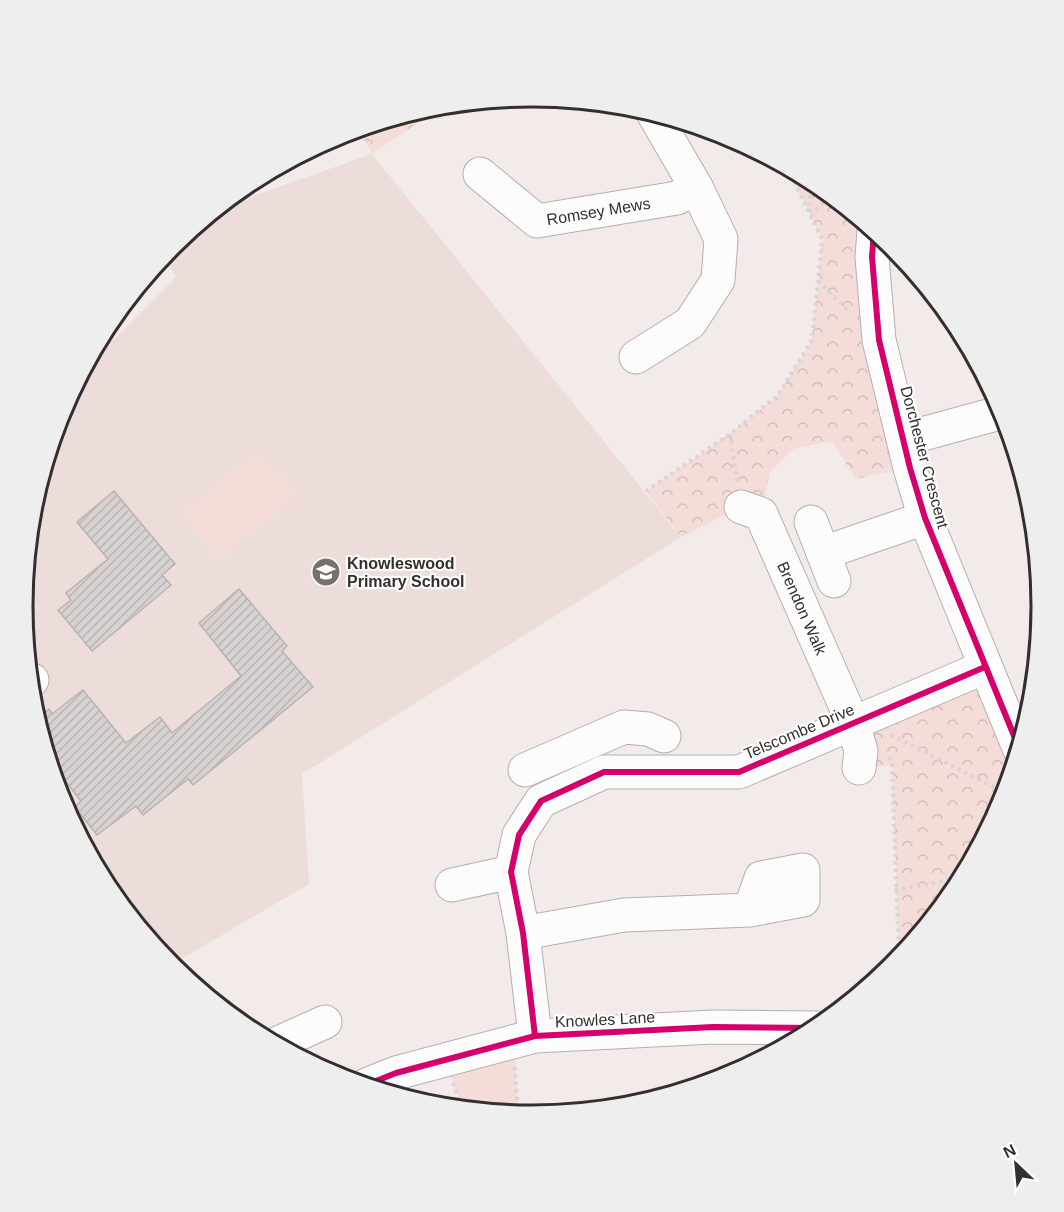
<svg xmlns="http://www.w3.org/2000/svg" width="1064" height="1212" font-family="Helvetica,sans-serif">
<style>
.built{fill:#ecddda}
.grass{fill:#f4dcd8}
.park{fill:url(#park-crowns)}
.building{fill:url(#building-hatch);stroke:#b8b3b1;stroke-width:1.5}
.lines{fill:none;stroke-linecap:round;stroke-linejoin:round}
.minor-casing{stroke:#b4afae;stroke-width:35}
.path{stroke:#d7d5d5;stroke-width:4;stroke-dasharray:3 4.5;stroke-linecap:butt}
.minor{stroke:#fdfcfc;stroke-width:33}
.cycleway-casing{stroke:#fff;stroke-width:10}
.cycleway{stroke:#d6006c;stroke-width:6}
.labels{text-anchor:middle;stroke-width:4.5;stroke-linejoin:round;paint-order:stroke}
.street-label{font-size:16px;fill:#342f2e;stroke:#fff}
.poi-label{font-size:16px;font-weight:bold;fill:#342f2e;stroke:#fff;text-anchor:start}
.rim{fill:none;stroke:#342f2e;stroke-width:3}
</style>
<defs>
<pattern id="park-crowns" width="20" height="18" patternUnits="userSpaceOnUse" patternTransform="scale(1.5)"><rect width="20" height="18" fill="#f4dcd8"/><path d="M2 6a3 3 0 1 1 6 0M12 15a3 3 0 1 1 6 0" fill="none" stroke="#d2bdba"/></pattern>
<pattern id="building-hatch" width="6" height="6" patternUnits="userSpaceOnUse" patternTransform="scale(1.5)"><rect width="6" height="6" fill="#d8d3d2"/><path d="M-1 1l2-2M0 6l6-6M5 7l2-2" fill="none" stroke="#bab5b5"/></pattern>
</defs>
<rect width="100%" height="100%" fill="#f2ebe9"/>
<path class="built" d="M372,154L681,537L302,774L309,884L171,965L108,889L61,801L32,705L23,606L32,506L61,411L83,370L176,277L164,256L172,245L218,208Z"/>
<path class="grass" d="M258,450L295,496L219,559L180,514Z
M514,1042L518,1114L461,1108L446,1059Z"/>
<path class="park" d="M444,105L372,154L358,129L433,106Z
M787,167L815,183L874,231L910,468L855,479L833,441L793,449L770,472L761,514L741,507L681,537L646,491L730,434L778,395L812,340L822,239Z
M985,667L1019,748L1003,801L955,889L899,958L892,765L859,768L874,714Z"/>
<path class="building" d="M114,491L175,564L162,575L171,585L92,651L58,610L71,600L66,593L108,559L77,522Z
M239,589L287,646L282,651L313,687L193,785L188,779L143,815L136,806L97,835L75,807L81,801L49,760L44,745L48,741L40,732L37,720L49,709L52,714L83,690L126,743L160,717L172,733L241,676L199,623Z"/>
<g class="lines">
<g class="minor-casing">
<g id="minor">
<path id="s1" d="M480,174L537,221L677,198L696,187"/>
<path d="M874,231L872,257L879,340L910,468L925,518L1019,748"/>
<path d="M636,357L690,323L718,280L721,239L696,187L653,113"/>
<path d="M904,439L1003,412"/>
<path id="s2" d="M741,507L761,514L853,723L861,751L859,768"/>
<path d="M811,522L834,581"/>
<path d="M823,553L925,518"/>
<path d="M30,680H32"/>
<path d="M525,770L624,727L648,729L664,736"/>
<path d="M452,885L511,872"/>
<path d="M523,933L624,915L750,910L803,900V870L761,878L750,910"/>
<path d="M535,1036L523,933L511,872L519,835L541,801L604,772H739L985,667"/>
<path d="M276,1044L325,1022"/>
<path d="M366,1085L396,1073L535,1036L713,1027L817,1028"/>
</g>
</g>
<path class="path" d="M810,180V212
M811,216L830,195
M818,281L848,311
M730,434L737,481
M646,491L730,434L778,395L812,340L822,239L787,167
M891,735L1000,790L1007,787
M889,757L892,764L899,958
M895,890L962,878
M515,1067L518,1114
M453,1083L461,1108"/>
<use href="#minor" class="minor"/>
<g class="cycleway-casing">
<path id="cycleway" d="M874,231L872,257L879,340L910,468L925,518L1019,748
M535,1036L523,933L511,872L519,835L541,801L604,772H739L985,667
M366,1085L396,1073L535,1036L713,1027L817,1028"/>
</g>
<use href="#cycleway" class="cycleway"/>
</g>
<defs>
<g id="school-disc" transform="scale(1.5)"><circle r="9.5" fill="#76716f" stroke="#fff"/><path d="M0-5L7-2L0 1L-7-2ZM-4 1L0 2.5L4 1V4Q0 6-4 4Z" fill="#fff"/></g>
</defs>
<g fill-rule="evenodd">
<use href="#school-disc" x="326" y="572"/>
</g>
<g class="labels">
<g class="street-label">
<text dy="6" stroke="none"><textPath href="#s1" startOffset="136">Romsey Mews</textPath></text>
<text transform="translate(925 457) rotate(75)" y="6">Dorchester Crescent</text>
<text dy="6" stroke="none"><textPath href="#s2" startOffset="124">Brendon Walk</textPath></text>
<text transform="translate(799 731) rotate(-23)" y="6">Telscombe Drive</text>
<text transform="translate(605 1019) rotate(-3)" y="6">Knowles Lane</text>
</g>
<g class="poi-label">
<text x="347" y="569">Knowleswood<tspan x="347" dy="18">Primary School</tspan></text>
</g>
</g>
<path d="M0 0H1064V1212H0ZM33 606a499 499 0 1 1 998 0a499 499 0 1 1-998 0Z" fill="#efeeee" fill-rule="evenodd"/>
<path class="rim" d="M33 606a499 499 0 1 1 998 0a499 499 0 1 1-998 0Z"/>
<g transform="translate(1016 1164) rotate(334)" stroke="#ffffff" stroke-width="4.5" paint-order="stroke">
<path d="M0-4.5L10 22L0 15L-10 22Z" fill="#342f2e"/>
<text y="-9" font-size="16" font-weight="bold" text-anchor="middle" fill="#342f2e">N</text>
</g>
</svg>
